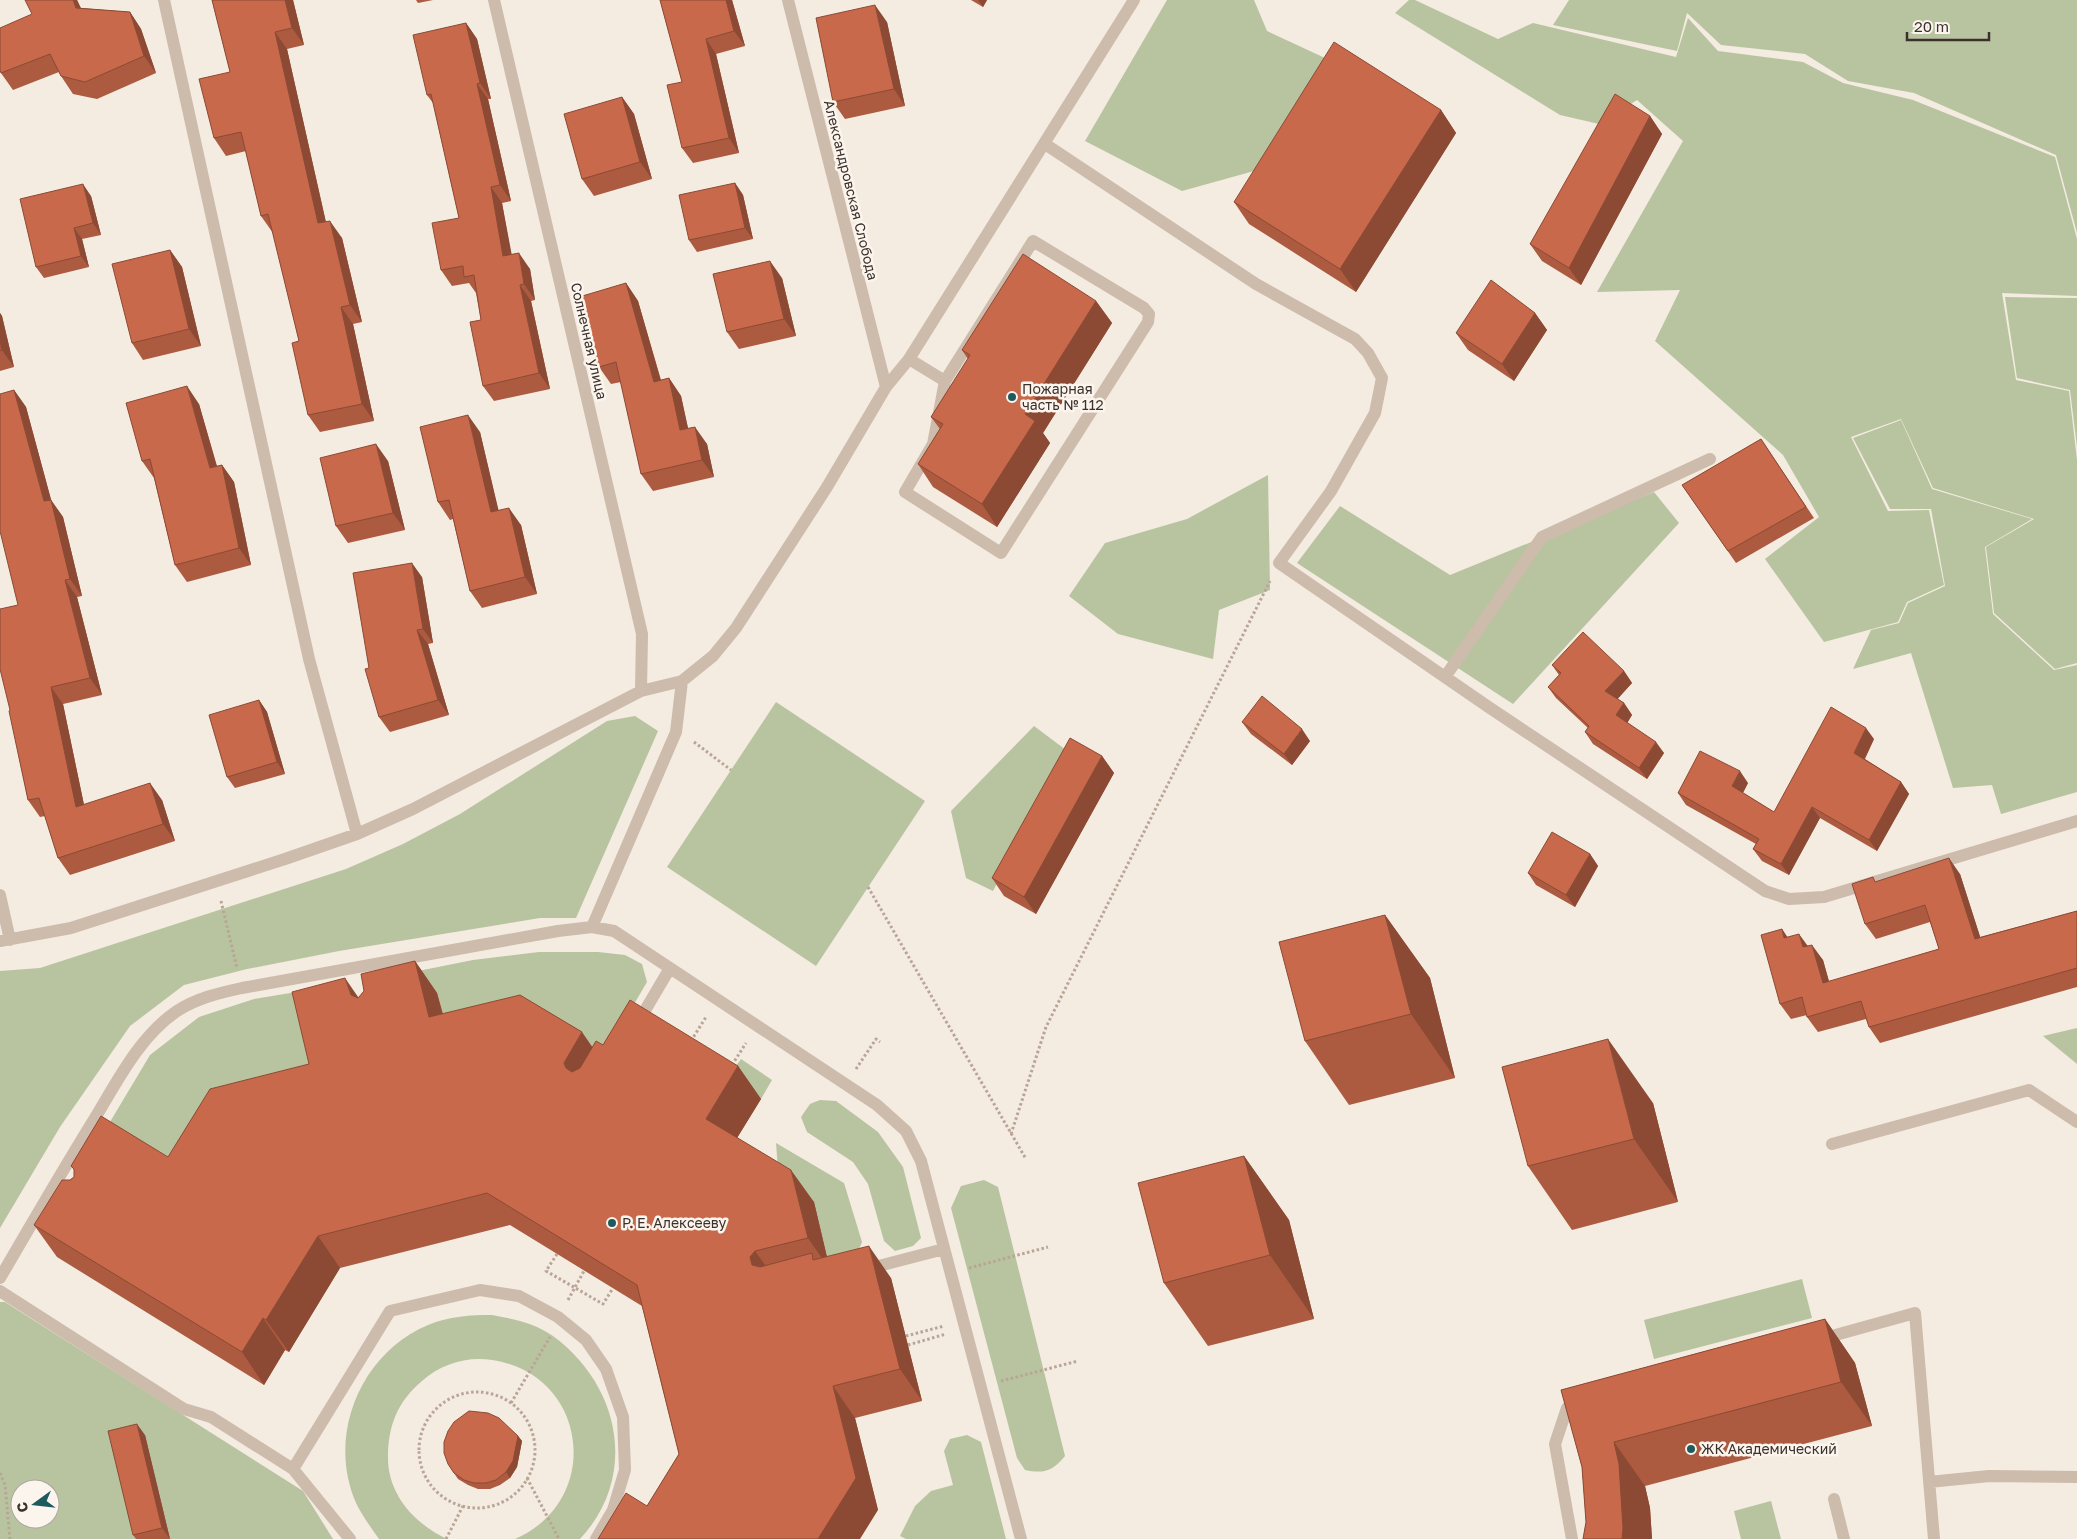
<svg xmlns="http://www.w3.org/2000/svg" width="2077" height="1539" font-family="'Golos Text',sans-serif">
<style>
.green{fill:#b8c4a0;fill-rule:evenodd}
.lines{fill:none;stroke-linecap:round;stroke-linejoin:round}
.path{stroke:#b9a596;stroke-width:3;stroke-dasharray:2.5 2.5;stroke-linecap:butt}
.minor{stroke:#cdbbac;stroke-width:12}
.wall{fill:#ac5a40}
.shaded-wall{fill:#8c4a34}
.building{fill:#c8694b;stroke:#8c4a34}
.poi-dot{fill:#1f5a5e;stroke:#fbf5ee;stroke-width:2}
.labels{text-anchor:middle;stroke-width:5;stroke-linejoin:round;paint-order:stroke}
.street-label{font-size:14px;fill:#3b302b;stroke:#fbf5ee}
.poi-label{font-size:14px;fill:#3b302b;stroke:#fbf5ee;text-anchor:start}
</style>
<rect width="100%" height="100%" fill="#f4ebe1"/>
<path class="green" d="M1167,0H1254L1267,31L1325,58L1272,166L1182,191L1085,141Z
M1409,0H1415L1498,39L1533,23L1676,57L1688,18L1718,51L1803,62L1843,83L1913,100L2055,157L2077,239V296L2002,293L2016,380L2069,391L2077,460V663L2055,669L1994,613L1986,547L2034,519L1933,488L1901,419L1851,437L1888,511L1929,510L1944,585L1907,602L1898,622L1824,642L1765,559L1819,517L1783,455L1655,341L1680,290L1597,292L1683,141L1637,100L1599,124L1560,115L1395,13Z
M1569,0H2077V233L2056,155L1914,93L1848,81L1805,54L1721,45L1687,13L1677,51L1553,25Z
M2005,297L2077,298V447L2070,390L2017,378Z
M1901,420L1932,489L2032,519L1985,547L1993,614L2054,670L2077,665V792L2001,814L1992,785L1953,788L1911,653L1853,669L1871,630L1899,623L1908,603L1945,586L1931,509H1890L1853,438Z
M1268,475L1270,590L1219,610L1213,659L1118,634L1069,596L1105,543L1187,519Z
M1654,492L1679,523L1513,704L1297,563L1340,506L1450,575Z
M776,702L925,801L816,966L667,867Z
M635,716L658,731L576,918H540L339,951L247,969L184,985L130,1026L60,1127L0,1228V971L40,968L346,869L403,844L460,814L607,721Z
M1034,726L1066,750L993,891L966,878L951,811Z
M539,952H598L625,955L642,964L647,982L600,1062L482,1042L387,981L398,975L473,960Z
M333,986L335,1110L201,1172L98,1142L150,1055L199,1017L254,999Z
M2077,1028V1064L2043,1036Z
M741,1059L772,1080L761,1099L727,1078Z
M820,1100L836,1101L878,1132L903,1167L921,1238L913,1246L895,1251L884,1241L868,1184L853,1162L807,1132L801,1117L810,1104Z
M776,1143L844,1183L862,1242L855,1259L829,1265L778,1169Z
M984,1180L998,1187L1065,1456C1053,1471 1044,1474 1025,1470L1017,1458L951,1208L961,1186Z
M1802,1279L1812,1318L1654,1359L1644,1320Z
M0,1302H5L303,1491L333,1539H0ZM20,1489H50V1519H20Z
M492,1315C513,1319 535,1323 553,1336C620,1385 639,1476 580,1539H515C604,1500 588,1374 492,1360C467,1356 441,1364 422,1381C397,1402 388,1426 388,1458C388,1495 415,1524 447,1539H379C367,1522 355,1506 350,1486C332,1422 367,1350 428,1325C449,1316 471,1315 492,1315Z
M967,1435L981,1442L1006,1539H906L900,1536L915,1506L931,1491L953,1485L944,1451L950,1439Z
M1771,1501L1781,1539H1741L1734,1511Z"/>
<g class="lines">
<path class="path" d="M694,742L731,770
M868,887L1026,1159
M221,901L237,968
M691,1041L706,1017
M732,1065L746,1043
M856,1069L876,1039L880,1042
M1011,1134L1046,1027L1270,581
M557,1254L546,1271L603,1304L613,1288
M969,1268L1048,1247
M568,1300L584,1271
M906,1336L944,1326
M908,1345L946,1334
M1001,1381L1078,1361
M419 1450a58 58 0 1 1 116 0a58 58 0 1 1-116 0Z
M511,1403L550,1337
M0,1473L5,1485L10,1539
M527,1478L559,1539
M446,1539L463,1506"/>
<path class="minor" d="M164,0L309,659L357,834
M494,0L642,634L641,691
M788,0L886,387
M1045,144L1256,284L1355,339L1368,353L1382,378L1375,413L1331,491L1279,563L1490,708L1765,891L1789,899L1824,897L2077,821
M1033,241L1144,308L1149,314L1148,322L1001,553L905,492L933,444L945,381Z
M909,359L945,381
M1445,677L1542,537L1710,459
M0,895L10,940
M592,927L676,732L682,681
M0,941L71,928L285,859L357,834L413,809L641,691L682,681L713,656L736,628L827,487L886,387L909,359L1134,0
M637,1024L670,968
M1832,1144L2029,1090L2077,1122
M867,1269L944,1249
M0,1278C31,1225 62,1171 95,1118C118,1080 140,1036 177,1011C197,998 219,993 242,988L558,931L592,927L614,931L877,1105L906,1131L921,1161L1021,1539
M0,1291L184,1409L211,1417L293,1469L350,1539
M1821,1339L1915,1313L1934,1539
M293,1469L390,1311L480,1290L519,1296L558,1317L586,1340L606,1369L623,1417L625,1470L613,1510L596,1539
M1929,1482L1989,1476L2077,1477
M1834,1499L1844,1539
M1572,1539L1555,1444L1567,1408L1579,1404"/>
</g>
<path class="wall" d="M77,0L81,8L130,12L141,29L156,73L97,99L73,94L61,76L59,72L13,90L1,73Z
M212,0H293L304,45L287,49L326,222L342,238L362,322L353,324L374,421L320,432L308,415L299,341L273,233L261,216L246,151L226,156L214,138L230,72Z
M416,0H433L418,3Z
M660,0H732L745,46L716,54L739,153L693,163L682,148V82Z
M971,0H987L983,7Z
M887,22L905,106L845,119L833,102Z
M466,23L477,39L491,99H488L511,201L502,203L511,254L530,269L535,300L531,301L550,389L494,401L483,386L481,320L476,293L469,283L452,286L441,270L459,218L433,103L427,95Z
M622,97L634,114L652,179L594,196L582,179Z
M1441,110L1456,133L1356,292L1249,224L1234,202Z
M1650,116L1662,134L1581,285L1542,261L1530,244Z
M735,183L743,195L753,239L697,252L689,240Z
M91,196L101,235L82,239L89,267L44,278L36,267Z
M170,250L182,267L201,346L143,360L132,343Z
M782,278L796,336L739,349L727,332Z
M626,283L638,301L661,380L669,378L681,396L688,428L707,444L714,477L653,491L641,474L621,382L611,384L599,367Z
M1096,301L1112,323L1043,433L1050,443L997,527L933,487L918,464L940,429L931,417L968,359L962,350Z
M0,313L2,316L14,367L0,371Z
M1535,313L1547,330L1514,381L1468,350L1456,333Z
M14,390L26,407L51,500L63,517L82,596L77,597L102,695L63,704L84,805L162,800L175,841L70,875L58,858L45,816L40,817L28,800L10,710L18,605Z
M199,404L217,466L222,465L234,482L251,565L187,582L175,565L154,478L142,461Z
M480,432L498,510L521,525L537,594L482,608L470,591L453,519L450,520L438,502Z
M1761,439L1814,518L1736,563L1682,485Z
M388,461L405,530L348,543L336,526Z
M422,577L433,643L428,644L449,715L390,732L379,717L369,668Z
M1552,665L1624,671L1632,683L1617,699L1624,703L1632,715L1627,722L1664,753L1647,779L1593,744L1585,732L1588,728L1556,698L1548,687L1559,675Z
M259,700L267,712L285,774L235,788L227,777Z
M1242,722L1310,741L1292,765L1251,734Z
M1874,739L1865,759L1901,782L1909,794L1877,851L1820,818L1789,875L1762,861L1753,849L1756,844L1686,805L1678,793L1748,783L1743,793L1774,812Z
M1102,756L1114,773L1036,914L1004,896L992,878Z
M1590,854L1598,866L1575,907L1536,885L1528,873Z
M1960,874L1980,937L2077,911V987L1880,1043L1869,1027L1866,1019L1818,1032L1807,1017V1015L1791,1019L1780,1004L1782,929L1787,937L1808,946L1823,960L1829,982L1939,949L1930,922L1876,939L1865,924L1877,882Z
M1385,915L1430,978L1455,1078L1349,1105L1305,1041Z
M415,961L437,993L443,1014L592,1047L603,1045L738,1066L761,1099L737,1138L814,1202L827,1257L891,1278L922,1401L855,1418L878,1510L647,1506L679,1454L642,1306L510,1225L340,1268L289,1352L285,1350L264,1385L57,1257L34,1225L70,1180L74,1177V1170L71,1166L168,1157L309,1064L358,998Z
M1653,1103L1678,1202L1572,1230L1528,1166Z
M1244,1156L1289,1220L1314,1319L1208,1346L1164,1283Z
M1825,1319L1855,1363L1872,1426L1645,1486L1650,1508L1652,1539H1583L1586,1522L1582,1467L1561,1390Z
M145,1435L170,1539H136L133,1535Z
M518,1436L522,1441L517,1467L510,1478L500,1485L490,1489H478L468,1485L458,1479L448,1464Z"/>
<path class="shaded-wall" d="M73,0H77L88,25L76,8Z
M285,0H293L304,45L292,28Z
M726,0H732L745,46L734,31Z
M978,0H987L983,7Z
M875,5L887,22L905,106L894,89Z
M130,12L141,29L156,73L144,56Z
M466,23L477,39L491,99L480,83Z
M275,32L287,49L330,241L318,223Z
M706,39L716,54L739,153L729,138Z
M477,84L488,99L511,201L500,185Z
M622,97L634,114L652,179L640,162Z
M1441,110L1456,133L1356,292L1340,269Z
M1650,116L1662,134L1581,285L1569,268Z
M735,183L743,195L753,239L745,228Z
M83,184L91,196L101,235L93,223Z
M491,187L502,203L515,272L503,256Z
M330,221L342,238L362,322L350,305Z
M74,228L82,239L89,267L81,256Z
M170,250L182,267L201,346L189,329Z
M519,253L530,269L535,300L524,284Z
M770,261L782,278L796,336L784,319Z
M626,283L638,301L666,399L654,382Z
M520,285L531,301L550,389L539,373Z
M1096,301L1112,323L1043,433L1050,443L997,527L982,504L1025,414Z
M341,307L353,324L374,421L362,404Z
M0,313L2,316L14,367L2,350L0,340Z
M1535,313L1547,330L1514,381L1502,364Z
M669,378L681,396L692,447L680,430Z
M187,386L199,404L222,485L210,468Z
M14,390L26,407L52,503L51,500L63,517L82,596L70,579L44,501Z
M468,415L480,432L503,529L491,512Z
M695,427L707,444L714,477L702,460Z
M376,444L388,461L405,530L393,513Z
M222,465L234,482L251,565L239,548Z
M509,508L521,525L537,594L525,577Z
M412,563L422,577L433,643L423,629Z
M65,580L77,597L102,695L90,678Z
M417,630L428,644L449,715L438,700Z
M1624,671L1632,683L1614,703L1605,691Z
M51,687L63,704L88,824L76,807Z
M259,700L267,712L285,774L277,762Z
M1624,703L1632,715L1625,727L1616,715Z
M1866,728L1874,739L1862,764L1854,753Z
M1302,729L1310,741L1292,765L1284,754Z
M1656,742L1664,753L1647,779L1639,768Z
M1102,756L1114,773L1036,914L1024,897Z
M1740,771L1748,783L1740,798L1732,786Z
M1901,782L1909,794L1877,851L1869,840Z
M150,783L162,800L175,841L163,824Z
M1812,807L1820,818L1789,875L1781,864Z
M1590,854L1598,866L1575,907L1566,895Z
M1949,858L1960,874L1986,955L1975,939Z
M1385,915L1430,978L1455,1078L1411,1014Z
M1782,929L1792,944L1784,938Z
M1799,934L1810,949L1803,947Z
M1812,945L1823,960L1834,999L1823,983Z
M415,961L437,993L452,1050L429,1017Z
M345,978L367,1010L351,995Z
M582,1032L604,1064L588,1100L566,1068L564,1063Z
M1608,1039L1653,1103L1678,1202L1634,1139Z
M738,1066L761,1099L729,1151L706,1119Z
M1244,1156L1289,1220L1314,1319L1270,1255Z
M791,1170L814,1202L830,1270L808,1238Z
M318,1236L340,1268L289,1352L266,1320Z
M869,1246L891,1278L922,1401L900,1369Z
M755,1251L778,1283L752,1265L750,1257Z
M263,1318L285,1350L264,1385L242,1352Z
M1825,1319L1855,1363L1872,1426L1841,1382Z
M833,1386L855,1418L878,1510L860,1539H818Z
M137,1424L145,1435L170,1539L162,1528Z
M518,1436L522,1441L517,1467L510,1478L506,1472Z
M1614,1442L1645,1486L1650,1508L1652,1539H1622Z"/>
<path class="building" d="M25,0H73L76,8L130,12L144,56L85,82L61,76L50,54L1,73L0,70V28L32,14Z
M212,0H285L292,28L275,32L318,223L330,221L350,305L341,307L362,404L308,415L292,343L299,341L268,214L261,216L241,132L214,138L199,79L230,72Z
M660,0H726L734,31L706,39L729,138L682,148L667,85L682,82Z
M875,5L894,89L833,102L816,18Z
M466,23L480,83L477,84L500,185L491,187L503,256L519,253L524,284L520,285L539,373L483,386L470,322L481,320L474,275L464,277L463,266L441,270L432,223L459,218L431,94L427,95L413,35Z
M1334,42L1441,110L1340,269L1234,202Z
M1615,94L1650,116L1569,268L1530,244Z
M622,97L640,162L582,179L564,114Z
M735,183L745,228L689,240L679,195Z
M83,184L93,223L74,228L81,256L36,267L20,199Z
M170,250L189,329L132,343L112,264Z
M1023,254L1096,301L1025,414L1035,421L982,504L918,464L943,424L931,417L970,355L962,350Z
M770,261L784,319L727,332L713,274Z
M1491,280L1535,313L1502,364L1456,333Z
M626,283L654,382L669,378L680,430L695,427L702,460L641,474L616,362L599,367L579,297Z
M0,340L2,350L0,351Z
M187,386L210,468L222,465L239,548L175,565L150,459L142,461L126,403Z
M14,390L44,501L51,500L70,579L65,580L90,678L51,687L76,807L150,783L163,824L58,858L39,798L28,800L9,711L10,710L0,669V609L18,605L0,531V394Z
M468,415L491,512L509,508L525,577L470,591L449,500L438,502L420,427Z
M1761,439L1806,507L1728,551L1682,485Z
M376,444L393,513L336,526L320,458Z
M412,563L423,629L417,630L438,700L379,717L365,669L369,668L353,573Z
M1583,632L1624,671L1605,691L1624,703L1616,715L1656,742L1639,768L1585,732L1589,726L1548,687L1561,673L1552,665Z
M1262,696L1302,729L1284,754L1242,722Z
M259,700L277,762L227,777L209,715Z
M1831,707L1866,728L1854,753L1901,782L1869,840L1812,807L1781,864L1753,849L1759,839L1678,793L1700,751L1740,771L1732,786L1774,812Z
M1070,738L1102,756L1024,897L992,878Z
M1552,832L1590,854L1566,895L1528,873Z
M1949,858L1975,939L2077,911V968L1869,1027L1861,1001L1807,1017L1802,997L1780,1004L1761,935L1782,929L1784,938L1799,934L1803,947L1812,945L1823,983L1939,949L1925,905L1865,924L1852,884L1873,877L1875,882Z
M1385,915L1411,1014L1305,1041L1279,942Z
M415,961L429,1017L520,995L582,1032L564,1063L566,1068L572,1072L580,1068L596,1041L603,1045L630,1000L738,1066L706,1119L791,1170L808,1238L755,1251L750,1257L752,1265L760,1267L812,1253L813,1260L869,1246L900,1369L833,1386L856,1478L818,1539H598L626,1493L647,1506L679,1454L637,1285L487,1193L318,1236L266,1320L263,1318L242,1352L34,1225L62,1180H70L74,1177V1169L71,1166L101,1116L168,1157L210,1089L309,1064L292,992L345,978L351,995L358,998L364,991L361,974Z
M1608,1039L1634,1139L1528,1166L1502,1067Z
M1244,1156L1270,1255L1164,1283L1138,1183Z
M1825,1319L1841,1382L1614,1442L1619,1464L1623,1528L1622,1539H1583L1586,1522L1582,1467L1561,1390Z
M469,1411L488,1413L499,1418L518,1436L513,1461L506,1472L496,1480L486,1483H474L464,1480L454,1473L448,1464L444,1453V1442L448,1431L454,1422Z
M137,1424L162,1528L133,1535L108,1431Z"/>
<g class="poi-dot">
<circle cx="1012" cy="397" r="5"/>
<circle cx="612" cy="1223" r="5"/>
<circle cx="1691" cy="1449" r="5"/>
</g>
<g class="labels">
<g class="street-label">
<text transform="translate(851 190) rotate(76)" y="5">Александровская Слобода</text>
<text transform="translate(589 341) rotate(77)" y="5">Солнечная улица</text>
</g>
<g class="poi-label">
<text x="1022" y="394">Пожарная<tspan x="1022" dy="16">часть № 112</tspan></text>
<text x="622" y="1228">Р. Е. Алексееву</text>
<text x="1701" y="1454">ЖК Академический</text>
</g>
</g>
<g transform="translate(35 1504) rotate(255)"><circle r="24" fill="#fbf5ee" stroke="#aea6a0"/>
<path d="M0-4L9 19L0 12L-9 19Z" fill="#1f5a5e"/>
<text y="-8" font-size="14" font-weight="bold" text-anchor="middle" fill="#3b302b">С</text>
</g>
<path d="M1907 32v8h82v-8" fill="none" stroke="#3b302b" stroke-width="2.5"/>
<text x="1914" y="32" font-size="15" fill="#3b302b" stroke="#fbf5ee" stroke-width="4" paint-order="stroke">20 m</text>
</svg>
